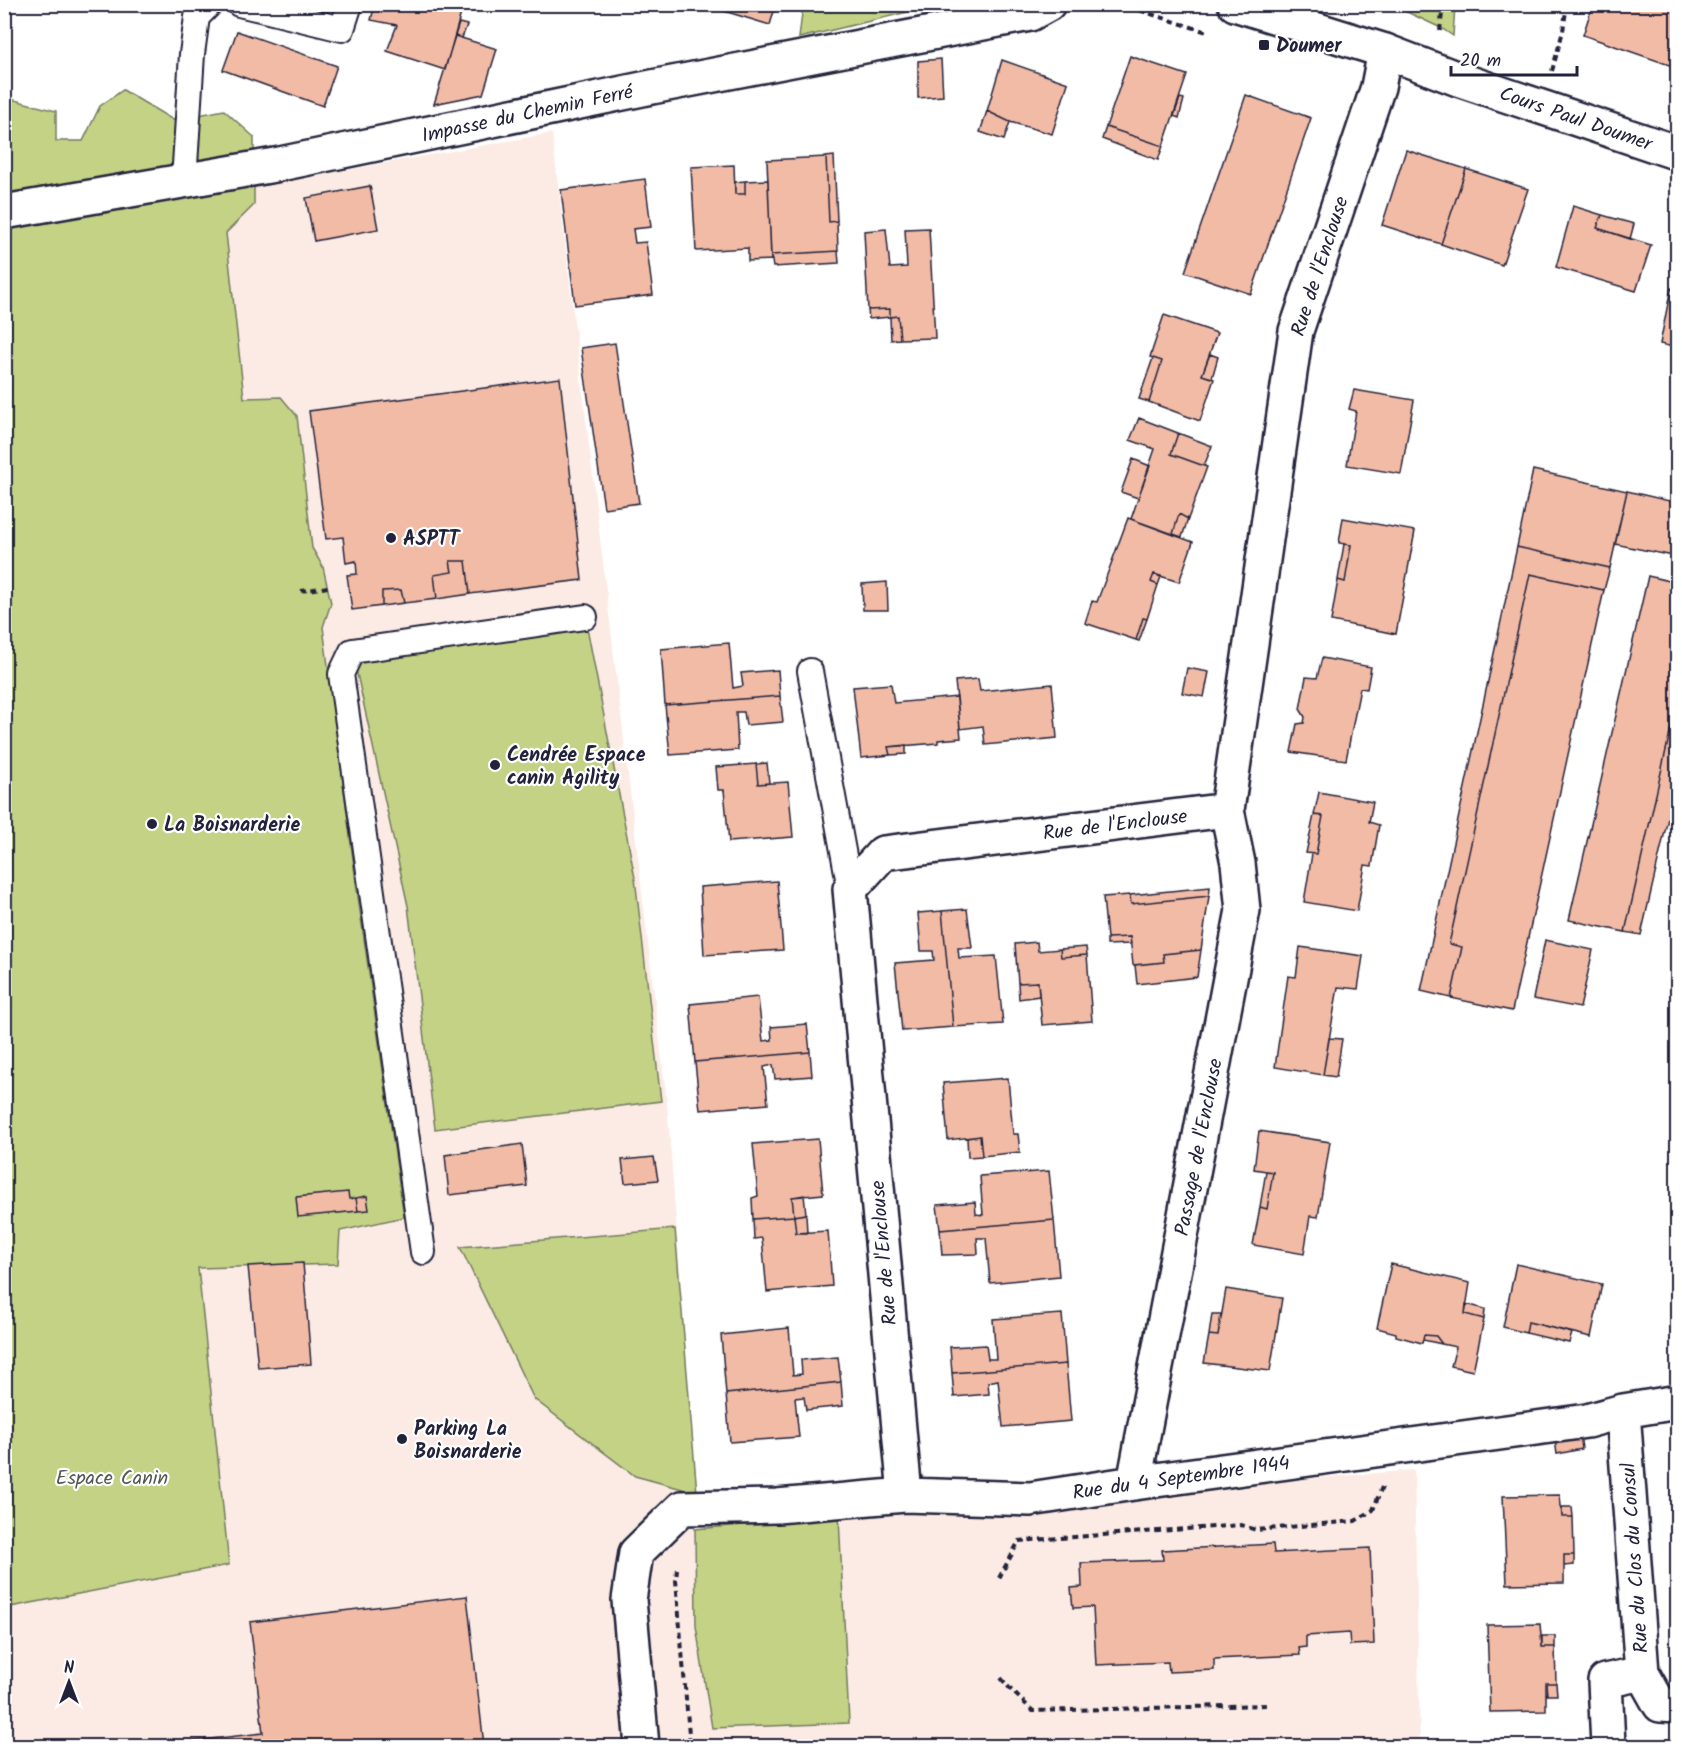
<svg xmlns="http://www.w3.org/2000/svg" width="1682" height="1751" font-family="Kalam,sans-serif">
<style>
.built{fill:#fbebe4}
.green{fill:#c4d286;stroke:#737a60;stroke-width:1.5}
.building{fill:#f2bba6;stroke:#22223b;stroke-width:1.5}
.lines{fill:none;stroke-linecap:round;stroke-linejoin:round}
.lane-casing{stroke:#22223b;stroke-width:28}
.street-casing{stroke:#22223b;stroke-width:38}
.secondary-casing{stroke:#22223b;stroke-width:38}
.path{stroke:#22223b;stroke-width:4;stroke-dasharray:6 4.5;stroke-linecap:butt}
.lane{stroke:#fff;stroke-width:24}
.street{stroke:#fff;stroke-width:33}
.secondary{stroke:#fff;stroke-width:33}
.poi-dot{fill:#22223b;stroke:#fff;stroke-width:2}
.labels{text-anchor:middle;stroke-width:4.5;stroke-linejoin:round;paint-order:stroke}
.poi-label{font-size:20px;font-weight:bold;fill:#22223b;stroke:#fff;text-anchor:start}
.street-label{font-size:20px;fill:#22223b;stroke:#fff}
.park-label{font-size:20px;fill:#535752;stroke:#fff}
</style>
<rect width="100%" height="100%" fill="#fff"/>
<filter id="ink" filterUnits="userSpaceOnUse"><feTurbulence type="fractalNoise" baseFrequency=".0167" numOctaves="2"/><feDisplacementMap in="SourceGraphic" scale="12" xChannelSelector="R" yChannelSelector="G"/><feConvolveMatrix kernelMatrix="1 2 1 2 8 2 1 2 1" color-interpolation-filters="sRGB"/></filter>
<g filter="url(#ink)">
<path class="built" d="M552,133L667,1103L697,1493L695,1528L1414,1470L1420,1746H5V231Z"/>
<path class="green" d="M803,5V4L937,5L799,38Z
M1439,5H1455L1453,36L1441,28L1392,5Z
M123,90L173,120L224,110L254,137V205L226,233L244,398L281,397L297,416L312,548L323,567L331,603L323,627L357,890L404,1217L340,1231L338,1264L198,1268L229,1565L5,1608V104L11,99L56,111V141H83L100,106Z
M585,617L635,878L661,1101L435,1129L408,906L352,651Z
M675,1229L697,1493L635,1476L534,1399L460,1247Z
M839,1517L849,1723L712,1728L696,1626L695,1529Z"/>
<path class="building" d="M318,4H342L339,12Z
M375,4H456L463,6L445,70L387,51L397,25L371,20Z
M701,4H776L770,25Z
M1593,4H1678V68L1583,35Z
M459,23L467,25L462,38L455,36Z
M237,31L337,66L323,106L223,70Z
M455,36L497,49L483,94L434,104Z
M1130,56L1187,75L1163,146L1106,127Z
M941,59L943,96L918,98V61Z
M1002,60L1068,83L1052,134L1010,122L987,111Z
M1246,95L1311,118L1251,294L1185,272Z
M1180,98L1184,99L1179,118L1174,116Z
M987,111L1010,122L1004,140L980,132Z
M1106,127L1163,146L1158,160L1102,139Z
M1406,150L1466,169L1441,244L1382,225Z
M834,156L837,221L829,222L826,157Z
M826,157L829,222L837,221L838,251L771,255L767,160Z
M734,165L735,194H745V181L768,180L771,260L748,261V248L696,251L691,167Z
M1466,169L1528,189L1502,265L1441,244Z
M645,179L651,227L633,229L635,243L646,242L653,295L575,305L561,190Z
M745,181V194H735V182Z
M370,186L378,229L314,241L306,198Z
M1573,206L1602,215L1597,228L1651,245L1636,291L1556,267Z
M1602,215L1634,224L1630,239L1597,228Z
M929,228L935,338L900,339L898,316L890,317V309L868,310L864,231L886,229L890,268L907,267L905,229Z
M838,251L839,263L773,267L771,255Z
M1671,288L1678,291V348L1660,344Z
M890,309V317L869,319L868,310Z
M1164,315L1217,333L1202,375L1214,379L1200,421L1149,402L1162,361L1150,357Z
M898,316L900,339L891,340L890,317Z
M615,343L639,503L604,508L581,348Z
M1210,354L1218,357L1212,378L1202,375Z
M1153,358L1162,361L1149,402L1139,399Z
M560,378L582,580L470,594L466,561H450L452,572L434,575L437,599L404,603L401,590L382,591V606L352,610L347,575L357,574L356,561L346,563L343,537L326,539L309,411Z
M1354,390L1414,400L1401,474L1347,465L1356,411L1349,409Z
M1139,418L1178,433L1171,454L1207,467L1188,519L1179,514L1173,534L1131,519L1155,449L1130,440Z
M1178,433L1212,446L1204,466L1171,454Z
M1133,459L1150,466L1138,498L1121,492Z
M1533,470L1627,491L1610,568L1517,547Z
M1627,491L1678,503V557L1615,544Z
M1179,514L1188,519L1182,537L1173,534Z
M1128,518L1193,542L1179,582L1154,574L1151,582L1158,585L1147,619L1143,618L1136,640L1085,623L1092,601L1097,602Z
M1343,518L1415,531L1396,634L1331,621L1338,580L1345,582L1351,545L1339,543Z
M1344,544L1351,545L1345,582L1338,580Z
M1517,547L1610,568L1604,590L1530,574L1449,944L1462,947L1451,998L1421,991Z
M450,561H466L470,594L437,599L434,575L452,572Z
M1154,574L1161,577L1158,585L1151,582Z
M1530,574L1604,590L1512,1011L1451,998L1462,947L1449,944Z
M1648,576L1678,583V697L1625,932L1569,920Z
M887,582L888,610H863L862,584Z
M401,590L404,603L382,606V591Z
M1143,618L1147,619L1139,641L1136,640Z
M729,643L733,688L743,686L741,673L778,670L780,696L665,705L661,649Z
M1322,658L1371,667L1367,689L1360,688L1346,760L1291,752L1297,724L1304,723L1305,717L1300,709L1306,677L1317,678Z
M1187,668L1209,672L1204,697L1182,693Z
M978,679L980,691L1052,684L1057,738L985,745L983,726L960,729L955,681Z
M891,684L894,703L957,697L961,738L938,740V743L888,747L890,755L861,758L853,687Z
M780,696L783,722L746,725L744,712H736L738,750L670,755L665,705Z
M1678,697V775L1641,935L1625,932Z
M906,745V754L890,755L888,747Z
M767,763L769,783L758,784L756,764Z
M756,764L758,784L788,782L793,837L729,842L724,790H718L716,767Z
M1319,792L1373,802L1369,822L1379,825L1372,866L1365,865L1357,911L1304,902L1312,854H1316L1323,816L1314,815Z
M1314,815L1323,816L1316,854L1306,853Z
M777,881L783,950L704,955L700,887Z
M1210,887L1209,896L1131,904L1130,895Z
M1130,895L1131,904L1209,896L1201,950L1163,954L1164,962L1133,965L1130,937L1107,938L1103,897Z
M967,909L972,948H958L959,958L996,956L1003,1024L953,1027L942,911Z
M942,911L953,1027L902,1031L895,963L934,960L933,951H921L918,913Z
M1130,937L1131,944L1107,945V938Z
M1545,940L1593,950L1580,1008L1533,999Z
M1037,942L1038,951L1060,949L1061,957L1087,955L1092,1021L1042,1025L1038,982L1018,983L1015,944Z
M1086,947L1087,955L1061,957L1060,949Z
M1300,947L1363,956L1358,989L1338,987L1323,1075L1275,1067L1288,976L1296,977Z
M1201,950L1197,977L1137,984L1135,965L1164,962L1163,954Z
M1038,982L1039,996L1019,999L1018,983Z
M758,997L763,1041L772,1040L771,1027L807,1024L810,1052L695,1062L690,1004Z
M1329,1038L1342,1039L1336,1077L1323,1075Z
M810,1052L812,1076L775,1079L773,1065L764,1067L768,1104L700,1110L695,1062Z
M1008,1078L1013,1134H1018L1020,1152L982,1156L980,1136L948,1140L943,1083Z
M1259,1131L1330,1142L1318,1217L1310,1216L1304,1254L1253,1245L1260,1207L1267,1209L1273,1172L1254,1169Z
M980,1136L982,1156L968,1157L967,1138Z
M818,1139L823,1194L792,1197L794,1216L753,1219L752,1198L758,1196L753,1144Z
M522,1144L527,1186L449,1195L445,1155Z
M654,1157L658,1180L625,1183L622,1160Z
M1049,1171L1054,1220L940,1230L937,1205L975,1202L976,1214L983,1215L980,1176Z
M1266,1171L1273,1172L1267,1209L1260,1207Z
M348,1192L349,1199L356,1198L358,1211L298,1217L296,1197Z
M804,1195L806,1214L794,1216L792,1197Z
M367,1196L369,1210L358,1211L356,1198Z
M806,1214L807,1233H796L794,1216Z
M794,1216L796,1233L828,1231L832,1286L767,1292L762,1238L754,1239L753,1219Z
M1054,1220L1059,1276L990,1283L986,1238H977L978,1254L942,1255L940,1230Z
M303,1263L311,1364L258,1368L248,1266Z
M1391,1264L1470,1283L1465,1314L1484,1319L1473,1371L1451,1366L1456,1347L1442,1344L1436,1336L1424,1335L1422,1343L1396,1336V1333L1377,1328Z
M1516,1264L1602,1284L1591,1337L1528,1322L1526,1333L1503,1327Z
M1226,1289L1282,1298L1270,1371L1204,1363L1209,1335L1218,1336Z
M1466,1304L1485,1309L1484,1319L1465,1314Z
M1062,1314L1066,1364L952,1373L950,1347L986,1345L988,1359H996L993,1319Z
M1212,1314H1221L1218,1336L1209,1335Z
M1528,1322L1572,1333L1569,1343L1526,1333Z
M789,1328L793,1375L802,1374L801,1360L838,1357L841,1382L726,1394L721,1335Z
M1424,1335L1436,1336L1442,1344L1423,1340Z
M1066,1364L1071,1421L1003,1427L998,1380L988,1382L989,1394L954,1397L952,1373Z
M841,1382L843,1406L806,1410L804,1397L795,1398L799,1437L730,1442L726,1394Z
M1580,1434L1582,1449L1557,1454L1555,1440Z
M1560,1495L1562,1517H1573L1574,1555H1564V1583L1507,1584L1503,1496Z
M1562,1507H1572L1573,1517H1562Z
M1273,1544L1274,1553L1370,1548L1374,1644L1350,1645L1349,1633L1306,1636V1647L1299,1648L1300,1655L1214,1659V1670L1169,1672L1168,1662L1096,1665L1093,1607L1073,1608L1071,1588L1082,1587L1081,1563L1163,1560L1162,1550Z
M1564,1555H1574V1565L1564,1566Z
M467,1596L484,1746H148L263,1733L250,1622Z
M1540,1624L1542,1647H1555L1556,1683H1546V1711L1490,1712L1487,1625Z
M1542,1636H1555V1647H1542Z
M1546,1683H1556L1557,1695H1547Z"/>
<g class="lines">
<g class="lane-casing">
<path id="lane" d="M239,4L342,29L350,4
M184,181L192,54L197,17L210,4
M810,671L850,889
M423,1252L341,674L352,651L585,617"/>
</g>
<g class="street-casing">
<path id="street" d="M4,212L275,165L652,87L1030,14L1048,4
M1623,1411L1642,1673L1660,1705L1678,1706
M1134,1483L1243,910L1238,863L1227,810L1296,331L1378,87L1385,51
M905,1495L850,889L883,853L1227,810
M642,1746L629,1600L636,1553L682,1508L777,1506L905,1495L1030,1499L1134,1483L1587,1421L1623,1411L1678,1402
M1608,1746L1605,1681L1642,1673"/>
</g>
<g class="secondary-casing">
<path id="secondary" d="M1235,4L1385,51L1458,79L1678,153"/>
</g>
<path class="path" d="M1120,4L1207,32
M1440,31L1443,4
M1552,71L1563,31L1567,4
M301,591L328,587
M677,1569L676,1580L690,1746
M999,1578L1019,1541L1241,1525L1256,1530L1355,1521L1373,1510L1382,1487
M1001,1678L1011,1690L1033,1711L1267,1705"/>
<use href="#lane" class="lane"/>
<use href="#street" class="street"/>
<use href="#secondary" class="secondary"/>
</g>
</g>
<g class="poi-dot">
<rect x="1258" y="39" width="12" height="12" rx="3"/>
<circle cx="391" cy="538" r="6"/>
<circle cx="495" cy="765" r="6"/>
<circle cx="152" cy="824" r="6"/>
<circle cx="402" cy="1439" r="6"/>
</g>
<g class="labels">
<g class="poi-label">
<text x="1276" y="52">Doumer</text>
<text x="403" y="545">ASPTT</text>
<text x="507" y="761">Cendrée Espace<tspan x="507" dy="23">canin Agility</tspan></text>
<text x="164" y="831">La Boisnarderie</text>
<text x="414" y="1435">Parking La<tspan x="414" dy="23">Boisnarderie</tspan></text>
</g>
<g class="street-label">
<text transform="translate(527 113) rotate(-12)" y="7">Impasse du Chemin Ferré</text>
<text transform="translate(1576 118) rotate(19)" y="7">Cours Paul Doumer</text>
<text transform="translate(1319 266) rotate(-72)" y="7">Rue de l'Enclouse</text>
<text transform="translate(1115 824) rotate(-7)" y="7">Rue de l'Enclouse</text>
<text transform="translate(1198 1147) rotate(-79)" y="7">Passage de l'Enclouse</text>
<text transform="translate(883 1253) rotate(-95)" y="7">Rue de l'Enclouse</text>
<text transform="translate(1181 1477) rotate(-8)" y="7">Rue du 4 Septembre 1944</text>
<text transform="translate(1634 1558) rotate(-94)" y="7">Rue du Clos du Consul</text>
</g>
<g class="park-label">
<text x="112" y="1484">Espace Canin</text>
</g>
</g>
<rect width="1682" height="1751" fill="none" stroke="#fff" stroke-width="24"/>
<rect x="12" y="12" width="1658" height="1727" fill="none" stroke="#22223b" stroke-width="2" filter="url(#ink)"/>
<g transform="translate(69 1682)" stroke="#ffffff" stroke-width="4.5" paint-order="stroke">
<path d="M0-4.5L10 22L0 15L-10 22Z" fill="#22223b"/>
<text y="-9" font-size="16" font-weight="bold" text-anchor="middle" fill="#22223b">N</text>
</g>
<path d="M1451 66v9h126v-9" fill="none" stroke="#22223b" stroke-width="3"/>
<text x="1460" y="66" font-size="18" fill="#22223b" stroke="#ffffff" stroke-width="4.5" paint-order="stroke">20 m</text>
</svg>
